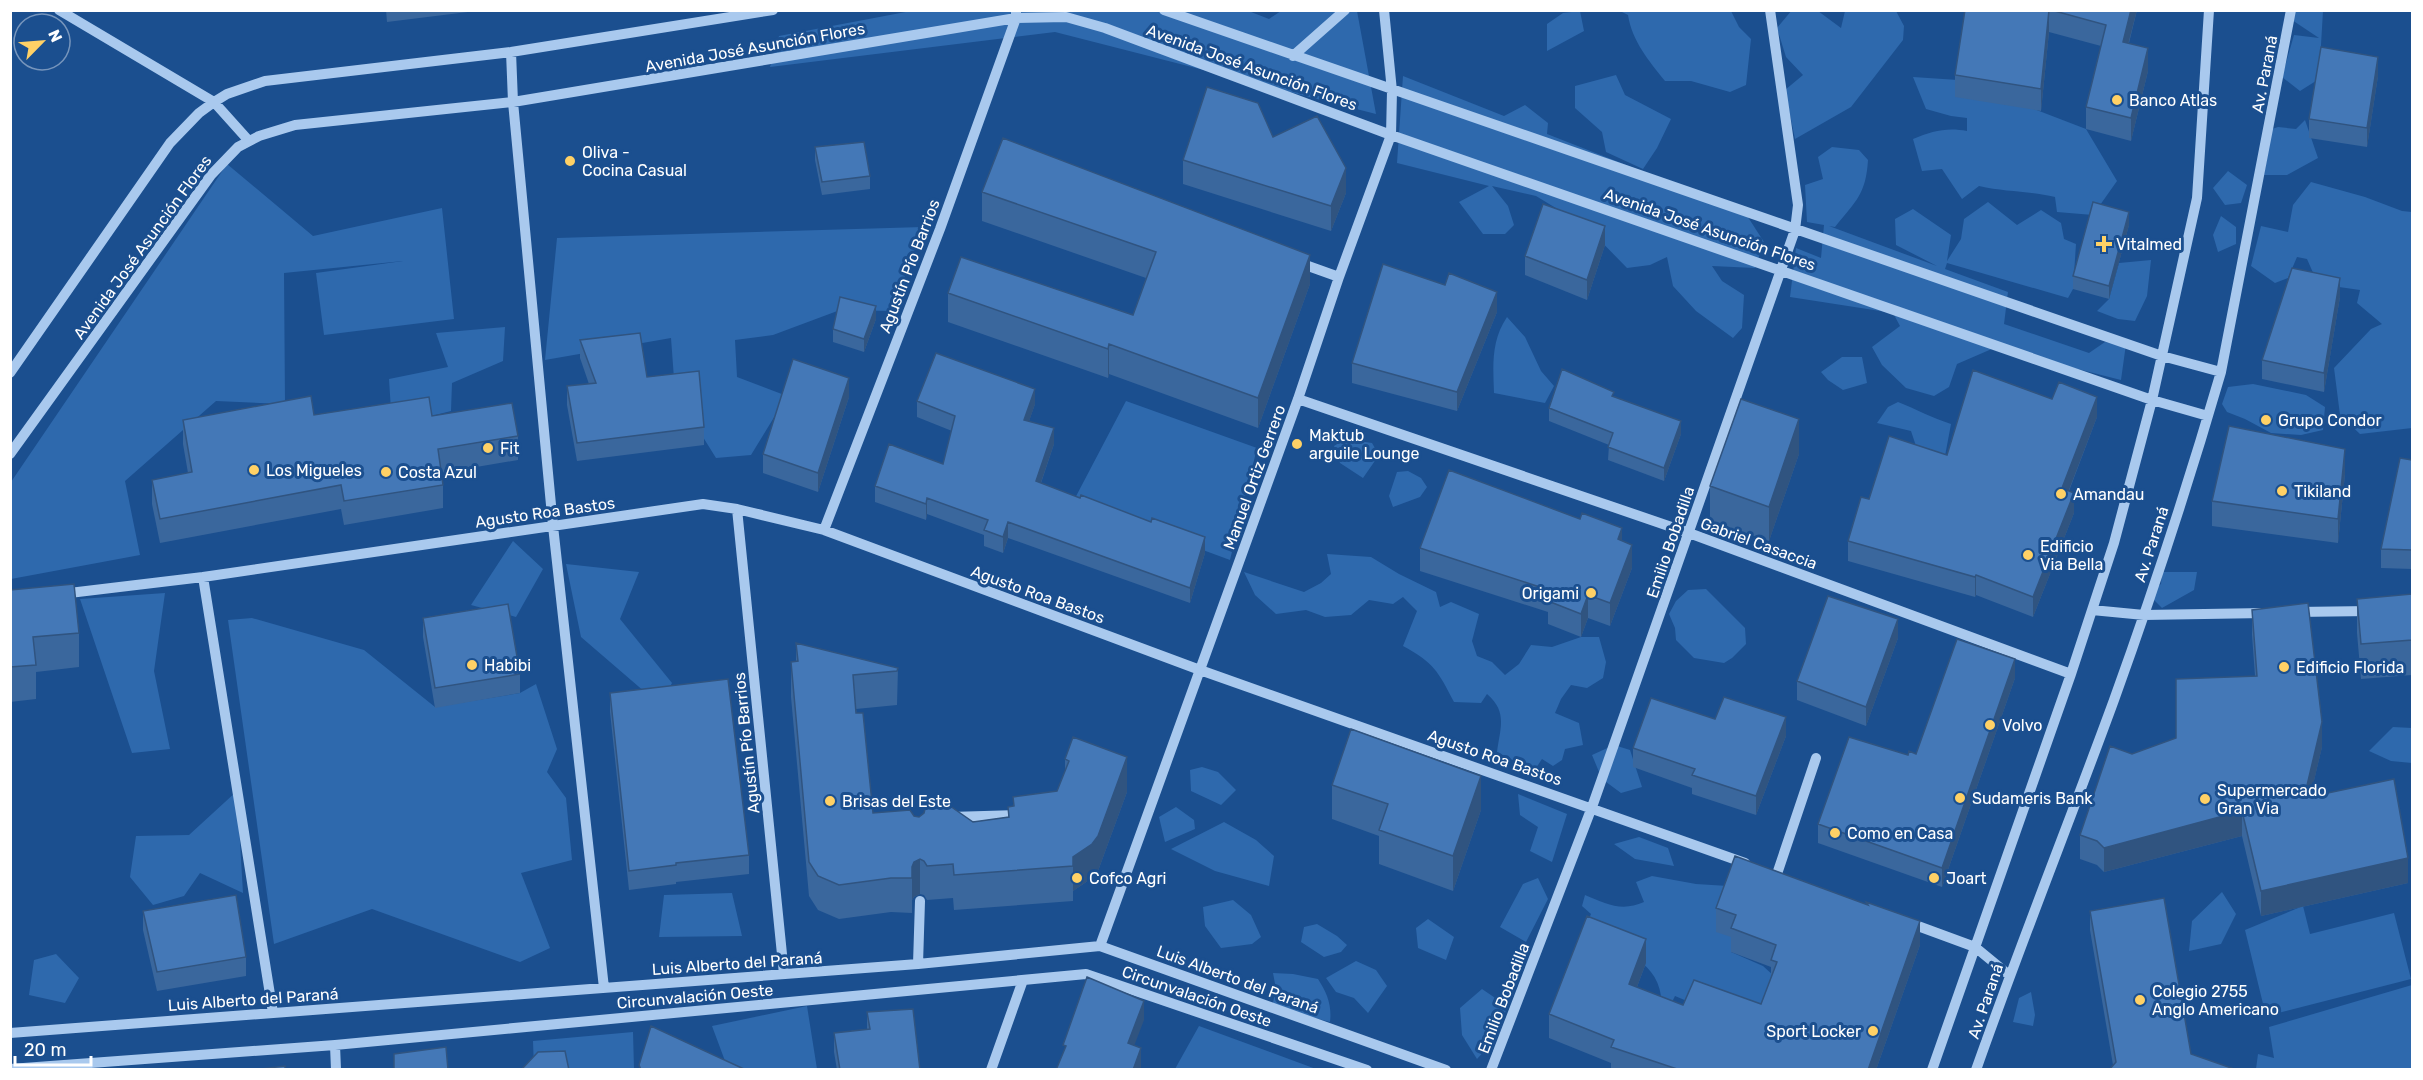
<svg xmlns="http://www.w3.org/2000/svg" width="2423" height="1080" font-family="Rubik,sans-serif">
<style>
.green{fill:#2e69ad}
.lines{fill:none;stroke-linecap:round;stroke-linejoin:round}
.minor{stroke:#a9c9ee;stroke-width:10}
.wall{fill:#3a679d}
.shaded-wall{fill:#305480}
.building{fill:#4478b7;stroke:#305480;stroke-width:1.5}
.poi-dot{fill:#ffd166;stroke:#1b4f8f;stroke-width:2}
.labels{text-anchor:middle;stroke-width:6;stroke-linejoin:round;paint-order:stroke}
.street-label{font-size:16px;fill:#fff;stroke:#1b4f8f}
.poi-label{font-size:16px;fill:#fff;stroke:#1b4f8f;text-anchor:start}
</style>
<rect width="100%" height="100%" fill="#1b4f8f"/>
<path class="green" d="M1246,10L1269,19L1281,11H1357L1376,114L1055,32L770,67L779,36L911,11Z
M1792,10L1818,11L1841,28L1845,11H1896L1904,26L1903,40L1851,107L1795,139L1785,90L1803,75L1786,57L1777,28Z
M1580,11L1584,31L1547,51V24L1563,13Z
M1620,11H1731L1739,27L1751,39L1746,85L1730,92L1691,81H1665C1649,61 1632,41 1628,15Z
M2292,11H2323L2319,79L2300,91L2282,77L2294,35L2319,38L2289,18Z
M1616,75L1625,95L1671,119L1657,148L1643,169L1606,152L1602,132L1575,108V86Z
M1403,76L1504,116L1525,105L1548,123L1547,134L1744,211L1764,242L1755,268L1712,266L1722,281L1744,295L1742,328L1733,338L1696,311L1673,286L1667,257L1650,265L1627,268L1587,227L1536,196L1492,186L1508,206L1514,225L1505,234H1483L1459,202L1489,186L1397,163Z
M1913,77L1958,80L2086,129L2117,181L2093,215L2057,212L2055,197C2030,191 2005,192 1979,186L1962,199L1942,169L1922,171L1913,139C1932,131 1947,127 1967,131V118L1951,116L1926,109Z
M2305,120L2318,158L2287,175H2264L2272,129L2278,127L2296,129Z
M1832,147L1859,150L1868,160C1866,194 1856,201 1835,227L1829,226L1937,266L1896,245L1895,219L1913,209L1951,235L1947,261L1961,239L1964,219L1988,202L2017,225L2041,210L2061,223L2064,239L2076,244L2073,289L2068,298L1947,263L1945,269L2008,292L2004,324L2089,353L2105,342L2126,344L2121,380L1994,348L1957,364L1949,387L1934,396L1906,388L1882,365L1872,347L1900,326L1893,313L1790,297L1796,248L1821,258L1824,225L1807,222L1805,185L1823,179L1818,157Z
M227,164L313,236L442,208L454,319L324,335L316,273L403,261L284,273L285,404L216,401L125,481L140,555L11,579V482Z
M2228,171L2247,185L2241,203L2225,205L2213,188Z
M2311,182L2365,197L2402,211L2412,212V428L2360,434L2340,415L2334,368L2371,329L2382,324L2357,303L2360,290L2318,284L2307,259L2297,257L2288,278L2275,283L2251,266L2261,226L2288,232L2293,205Z
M2221,216L2236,227V244L2218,252L2213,235Z
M923,227L892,311L840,310L773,335L735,340L737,377L787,396L751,455L716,458L675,392L671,338L545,360L557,238Z
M2151,260L2147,296L2135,321L2118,319L2097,311L2109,299L2119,263Z
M1507,317L1525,337L1541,371L1554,386L1545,403L1494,393C1493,365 1491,341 1507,317Z
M505,327L503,361L452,383L451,411L392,426L389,379L448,367L436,333Z
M1842,357H1862L1867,383L1843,390L1828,380L1821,372Z
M2253,384L2306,395L2325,407L2323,430L2301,435L2271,433L2245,419L2227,412L2222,404L2228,387Z
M1126,401L1257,448L1230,560L1073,502Z
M1898,402C1916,409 1932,418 1951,424L1945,456L1917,449L1911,431L1877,423L1888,407Z
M1345,439L1372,443L1379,455L1363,478L1340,463L1334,446Z
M1408,471L1421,478L1427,487L1420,497L1393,507L1389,496L1397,472Z
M513,541L543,569L516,617L471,605Z
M1327,554L1371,557L1399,574L1436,592L1440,607L1451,602L1479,614L1472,641L1477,656L1492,662L1505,675L1519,664L1531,645L1552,647L1581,637H1599L1606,662L1603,678L1587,688L1571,685L1561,699L1555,713L1579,723L1583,745L1565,749L1562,760L1553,766L1542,759L1534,771L1497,752C1500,728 1508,712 1487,694L1481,703L1454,702C1438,671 1434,663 1403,646L1417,611L1403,597L1393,604L1369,600L1351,615L1325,617L1306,610L1276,614L1255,595L1244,572L1304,592L1321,583L1331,574Z
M566,564L639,572L620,619L672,683L660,705L581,637Z
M2162,572H2197L2194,590L2162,608L2154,600L2152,591L2161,584Z
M1706,589L1745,628L1746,644L1732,658L1724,663L1694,658L1676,640L1675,628L1669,614L1676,601L1688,590Z
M165,593L154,671L170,749L132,753L80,599Z
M252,618L364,650L435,707L520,693L536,684L557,749L547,772L566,798L572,860L521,873L550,948L520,962L372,909L274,944L228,620Z
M2393,727L2412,728V763L2391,761L2369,751Z
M1614,745L1630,750L1642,787L1621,793L1602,779L1592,755Z
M1202,767L1218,772L1236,790L1221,805L1191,791L1190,770Z
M237,791L243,893L200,873L184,896L153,905L130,877L136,836L189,835Z
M1518,794L1567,814L1552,862L1530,851L1538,827L1520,815Z
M1176,807L1194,820L1195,829L1165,842L1159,817Z
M1224,822L1256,840L1274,856L1269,886L1215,871L1171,849Z
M1639,837L1668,848L1674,866L1635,859L1614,844Z
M1652,876L1696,884L1728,886L1738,933L1731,952L1763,966L1774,976L1756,1020L1694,1004L1675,996L1665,1016L1641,991L1661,996C1656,957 1614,949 1582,934L1591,914L1582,906L1585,895C1606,904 1622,912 1644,902L1636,882Z
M1538,878L1548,899L1526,942L1500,927L1523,884Z
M2222,892L2236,914L2221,944L2189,951L2192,921Z
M732,893L742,936L659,937L664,895Z
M1233,900L1251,915L1261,937L1252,944L1221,948L1205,926L1203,907Z
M2303,906L2310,934L2394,913L2411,979L2266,1016L2245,930Z
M1428,919L1454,937L1446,960L1418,948L1416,928Z
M1317,924L1337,936L1347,945L1341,952L1324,957L1301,942L1304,927Z
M56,954L79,978L65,1003L29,995L34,960Z
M1356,961L1376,970L1387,986L1368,1013L1354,998L1336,992L1326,978Z
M1273,973L1293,974L1318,979C1327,993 1332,1005 1330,1022L1272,1007L1276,989Z
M2412,985V1069H2256L2258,1054L2274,1058L2269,1027Z
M1482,989L1507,1006L1499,1035L1477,1059L1462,1035L1460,1008Z
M2031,992L2035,1015L2033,1026L2013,1022L2019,998Z
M807,1006L817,1069H728L712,1026Z
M1199,1026L1316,1069H1175Z
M633,1032L634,1069H534L533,1041Z"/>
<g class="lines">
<path class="minor" d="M59,10L214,102L249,141
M1164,10L2162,356L2221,372
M511,52L513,102L553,526L604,988
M1293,56L1345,10
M1297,262L1339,277
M10,373L170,143L199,113L214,102L227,94L265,81L511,52L773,10
M1298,399L1689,533L2071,674
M10,454L211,175L238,147L259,136L295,125L513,102L1016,18L1066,17L1105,28L1391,135L2152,400L2208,416
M737,509L784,974
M824,530L940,229L1016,18V10
M203,577L273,1013
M61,594L203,577L703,504L737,509L824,530L1200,670L1745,863
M2092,610L2144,615L2265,613
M2296,612L2370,611
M950,817L1022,815
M1777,874L1816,758
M1907,922L1975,947L2009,975
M1100,946L1298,399L1339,277L1391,135L1392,91L1384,10
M918,964L920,901
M10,1033L918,964L1100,946L1446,1070
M335,1045L336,1070
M10,1069L335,1045L1086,974L1367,1070
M991,1070L1023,980
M1491,1070L1592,807L1795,230L1798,205L1770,10
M1932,1070L2071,674L2114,543L2152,400L2197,198L2209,10
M1976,1070C2020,945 2069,823 2114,700C2153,592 2189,482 2221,372L2291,10"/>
</g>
<path class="wall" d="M386,10H484L387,22Z
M1965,10H2137L2129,43L2148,71L2131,141L2086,129V107L2101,46L2049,32L2041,111L1955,97V75Z
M2378,76L2367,147L2309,138V119Z
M1273,137L1346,193L1331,231L1183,184V160Z
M815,147L870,176V189L822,195L815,160Z
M982,192L1310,284L1258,428L1109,374L1108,378L948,322V293L1133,315L1146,278L982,221Z
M2129,225L2109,299L2073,289V276Z
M1605,245L1587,300L1525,275V256Z
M2340,297L2324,392L2262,379V360Z
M1497,312L1457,411L1352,383V363Z
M876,319L864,352L833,342V329Z
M580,340L647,377L704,427V445L577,461L567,405V386L589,384L580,358Z
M1614,396L1681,434L1664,481L1608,460L1609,445L1549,421V408Z
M849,397L818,492L763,473V454Z
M917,401L1035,404L1029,421L1054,444L1041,483L1205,553L1190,603L1008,538L1003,553L984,546V535L927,514L926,520L875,502V486L943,464L952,431L917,417Z
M314,415L432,416L518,436V460L441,473L443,485V508L344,525L341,509L160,543L152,504V480L188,473L183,444V420Z
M2097,417L2069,491L2074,513L2033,617L1976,595L1975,597L1848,561V541L1869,499L1947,455Z
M1799,454L1769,541L1710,521V486Z
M2412,460V569L2381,568V549Z
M2345,474L2338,543L2212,526V501Z
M1622,541L1632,568L1610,626L1588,618L1581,637L1548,624V612L1420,571V548Z
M10,590L79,633V667L36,672V699L10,702Z
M2412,594V675L2361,679L2357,633V599Z
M2252,610L2322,747L2310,797L2408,883L2261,916L2242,836L2104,872L2097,865L2080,859V835L2132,754L2176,738L2255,676L2252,635Z
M423,618L520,674V693L435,708L423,637Z
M1898,638L1866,726L1797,700V681Z
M796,643L898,668L897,705L856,709L873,813L973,822L1008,817V807L1013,806V797L1057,791L1065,771V759L1127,792L1098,871L1092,878L1073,891V901L954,910L953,898L927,900L924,895L920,894L914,897L912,900V913L891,912L839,919L818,910L809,896L791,697V662H796Z
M2015,678L1942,887L1818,843V824L1908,755L1916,754Z
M610,693L749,855V874L676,882V884L629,890L610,712Z
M1715,719L1786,736L1756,815L1692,794V788L1633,767V748Z
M1332,785L1481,810L1453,891L1379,864V836L1332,819Z
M1866,902L1920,945L1876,1070H1611V1063L1549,1038V1014L1646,963L1637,987L1683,1005L1761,1004L1771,979V967L1731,952V937L1716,932V908L1866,905Z
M143,911L246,957V976L157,991L143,930Z
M2090,911L2191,1054L2113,1065L2090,930Z
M867,1012L920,1070H837L834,1052V1033L867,1029Z"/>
<path class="shaded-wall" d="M2049,10V32L2041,111V89Z
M2131,10H2137L2123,64V42Z
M2148,48V71L2131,141V118Z
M2378,57V76L2367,147V128Z
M1346,168V193L1331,231V206Z
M2129,212V225L2109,299V286Z
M1605,226V245L1587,300V280Z
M1310,255V284L1258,428V398Z
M2340,278V297L2324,392V373Z
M1497,292V312L1457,411V392Z
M876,306V319L864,352V339Z
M1109,344V374L1108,378V349Z
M849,378V397L818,492V473Z
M1035,389V404L1024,436V420Z
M2097,397V417L2062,508V488Z
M1799,419V454L1769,541V507Z
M1681,421V434L1664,481V468Z
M1054,428V444L1036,497V481Z
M2345,449V474L2338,543V519Z
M2074,493V513L2033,617V597Z
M927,498V514L926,520V504Z
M1008,522V538L1003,553V537Z
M1622,528V551L1618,539Z
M1205,537V553L1190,603V588Z
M1632,545V568L1610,626V603Z
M1976,575V595L1975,597V577Z
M1588,595V618L1581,637V614Z
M1898,619V638L1866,726V707Z
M2015,659V678L1942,887V868Z
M1786,717V736L1756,815V796Z
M2322,722V747L2304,823V798Z
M1127,757V792L1098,871L1092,878L1073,891V857Z
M1481,776V810L1453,891V856Z
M2242,811V836L2104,872V848Z
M2408,858V883L2261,916V891Z
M920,859V894L914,897L912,900V867L914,862Z
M1920,921V945L1876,1070H1868Z
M1646,939V963L1629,1008V984Z
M1144,1001V1020L1128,1062V1043Z
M1141,1048V1067L1140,1070H1133Z"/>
<path class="building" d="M1965,10H2049L2041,89L1955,75Z
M2051,10H2131L2123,42L2148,48L2131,118L2086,107L2106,25Z
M2321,47L2378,57L2367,128L2309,119Z
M1207,87L1258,103L1273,137L1317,116L1346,168L1331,206L1183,160Z
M1003,138L1310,255L1258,398L1109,344L1108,349L948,293L961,257L1133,315L1156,252L982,192Z
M864,142L870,176L822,182L815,147Z
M2093,202L2129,212L2109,286L2073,276Z
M1543,204L1605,226L1587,280L1525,256Z
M1383,264L1445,285L1449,273L1497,292L1457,392L1352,363Z
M2292,268L2340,278L2324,373L2262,360Z
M840,297L876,306L864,339L833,329Z
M640,333L647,377L699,371L704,427L577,443L567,386L596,383L580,340Z
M936,353L1035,389L1024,420L1054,428L1036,481L1080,498L1081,495L1151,522L1152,518L1205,537L1190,588L1008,522L1003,537L984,530L988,520L927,498L926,504L875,486L889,444L943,464L955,416L917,401Z
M793,359L849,378L818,473L763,454Z
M1562,369L1614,392L1612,396L1681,421L1664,468L1608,447L1613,433L1549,408Z
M1973,370L2052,399L2059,382L2097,397L2062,488L2074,493L2033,597L1976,575L1975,577L1848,541L1861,497L1869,499L1889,436L1947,455Z
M311,396L314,415L429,397L432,416L512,403L518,436L438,449L443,485L344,501L341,485L160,519L152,480L192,472L183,420Z
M1741,399L1799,419L1769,507L1710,486Z
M2229,426L2345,449L2338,519L2212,501Z
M2400,458L2412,460V550L2381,549Z
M1449,470L1580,519L1582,513L1622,528L1618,539L1632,545L1610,603L1588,595L1581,614L1548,601L1552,591L1420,548Z
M74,584L79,633L33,637L36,665L10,667V590Z
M2412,594V640L2361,644L2357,599Z
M1828,596L1898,619L1866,707L1797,681Z
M2308,603L2322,722L2304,798L2394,779L2408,858L2261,891L2242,811L2104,848L2097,841L2080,835L2110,746L2132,754L2176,738V679L2257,676L2252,610Z
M508,604L520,674L435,688L423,618Z
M1957,639L2015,659L1942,868L1818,824L1849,737L1908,755L1909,751L1916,754Z
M796,643L898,668L897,671L853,675L856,713H863L873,813L910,810L914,816L919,817L924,813L925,809L950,806L973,822L1009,817L1008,807L1014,806L1013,797L1057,791L1069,761L1065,759L1073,737L1127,757L1098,836L1092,844L1073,857V866L954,875L953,864L927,866L924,861L920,859L914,862L912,867V878H891L839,885L818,876L809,862L791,662L798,661Z
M728,679L749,855L676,863V865L629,871L610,693Z
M1724,697L1786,717L1756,796L1692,775L1695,769L1633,748L1651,698L1715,719Z
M1351,729L1481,776L1453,856L1379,830L1388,804L1332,785Z
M1735,856L1868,905L1866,902L1920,921L1868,1070H1680L1611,1047L1614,1040L1549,1014L1587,916L1646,939L1629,984L1683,1005L1694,980L1761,1004L1777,962L1771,960L1776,945L1731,928L1736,915L1716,908Z
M236,895L246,957L157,972L143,911Z
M2164,898L2191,1054L2237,1070H2109L2116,1062L2090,911Z
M1087,977L1144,1001L1128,1043L1141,1048L1133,1070H1056L1066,1046L1063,1045Z
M913,1009L920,1070H840L834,1033L870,1029L867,1012Z
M651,1026L744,1069V1070H641L639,1065Z
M446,1047L448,1070H394V1054Z
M565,1051L569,1070H521L538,1052Z
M285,1066V1070H252Z"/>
<g class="poi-dot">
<circle cx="2117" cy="100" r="6"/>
<circle cx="570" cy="161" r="6"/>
<path d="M2101 235h6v6h6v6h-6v6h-6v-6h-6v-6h6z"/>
<circle cx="2266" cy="420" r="6"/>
<circle cx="1297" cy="444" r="6"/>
<circle cx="488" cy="448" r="6"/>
<circle cx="254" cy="470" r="6"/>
<circle cx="386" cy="472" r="6"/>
<circle cx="2282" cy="491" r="6"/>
<circle cx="2061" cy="494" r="6"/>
<circle cx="2028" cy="555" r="6"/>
<circle cx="1591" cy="593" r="6"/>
<circle cx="472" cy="665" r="6"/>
<circle cx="2284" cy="667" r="6"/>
<circle cx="1990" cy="725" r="6"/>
<circle cx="1960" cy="798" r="6"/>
<circle cx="2205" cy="799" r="6"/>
<circle cx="830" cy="801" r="6"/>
<circle cx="1835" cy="833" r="6"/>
<circle cx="1077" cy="878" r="6"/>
<circle cx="1934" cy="878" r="6"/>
<circle cx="2140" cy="1000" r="6"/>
<circle cx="1873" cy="1031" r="6"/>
</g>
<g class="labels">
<g class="street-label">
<text transform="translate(755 47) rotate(-10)" y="6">Avenida José Asunción Flores</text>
<text transform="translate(1252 67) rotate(20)" y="6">Avenida José Asunción Flores</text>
<text transform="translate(2264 74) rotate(-79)" y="6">Av. Paraná</text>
<text transform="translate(1710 229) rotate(19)" y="6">Avenida José Asunción Flores</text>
<text transform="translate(142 247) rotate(-54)" y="6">Avenida José Asunción Flores</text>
<text transform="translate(909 266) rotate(-69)" y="6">Agustín Pío Barrios</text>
<text transform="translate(1254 477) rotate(-70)" y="6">Manuel Ortiz Gerrero</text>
<text transform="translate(545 512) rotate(-8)" y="6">Agusto Roa Bastos</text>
<text transform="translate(1670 542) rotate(-71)" y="6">Emilio Bobadilla</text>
<text transform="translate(1759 543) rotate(20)" y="6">Gabriel Casaccia</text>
<text transform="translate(2151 544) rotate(-72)" y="6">Av. Paraná</text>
<text transform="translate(1038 594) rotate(20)" y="6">Agusto Roa Bastos</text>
<text transform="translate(746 743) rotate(-96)" y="6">Agustín Pío Barrios</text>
<text transform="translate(1495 757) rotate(19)" y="6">Agusto Roa Bastos</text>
<text transform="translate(737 963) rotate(-4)" y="6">Luis Alberto del Paraná</text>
<text transform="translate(1238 979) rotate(20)" y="6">Luis Alberto del Paraná</text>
<text transform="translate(695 996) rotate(-5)" y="6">Circunvalación Oeste</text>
<text transform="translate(1197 996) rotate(19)" y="6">Circunvalación Oeste</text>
<text transform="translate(1503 998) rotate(-69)" y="6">Emilio Bobadilla</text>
<text transform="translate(253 999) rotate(-4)" y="6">Luis Alberto del Paraná</text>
<text transform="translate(1985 1001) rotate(-71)" y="6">Av. Paraná</text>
</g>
<g class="poi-label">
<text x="2129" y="106">Banco Atlas</text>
<text x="582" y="158">Oliva -<tspan x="582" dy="18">Cocina Casual</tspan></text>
<text x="2116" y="250">Vitalmed</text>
<text x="2278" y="426">Grupo Condor</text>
<text x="1309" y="441">Maktub<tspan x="1309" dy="18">arguile Lounge</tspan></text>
<text x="500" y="454">Fit</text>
<text x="266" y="476">Los Migueles</text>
<text x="398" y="478">Costa Azul</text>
<text x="2294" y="497">Tikiland</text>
<text x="2073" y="500">Amandau</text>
<text x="2040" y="552">Edificio<tspan x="2040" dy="18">Via Bella</tspan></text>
<text x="1579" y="599" text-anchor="end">Origami</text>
<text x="484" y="671">Habibi</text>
<text x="2296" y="673">Edificio Florida</text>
<text x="2002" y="731">Volvo</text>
<text x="2217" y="796">Supermercado<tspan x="2217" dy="18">Gran Via</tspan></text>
<text x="1972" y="804">Sudameris Bank</text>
<text x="842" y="807">Brisas del Este</text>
<text x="1847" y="839">Como en Casa</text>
<text x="1089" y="884">Cofco Agri</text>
<text x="1946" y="884">Joart</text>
<text x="2152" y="997">Colegio 2755<tspan x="2152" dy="18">Anglo Americano</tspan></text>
<text x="1861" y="1037" text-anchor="end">Sport Locker</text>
</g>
</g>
<rect width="2423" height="1080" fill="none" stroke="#ffffff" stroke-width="24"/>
<g transform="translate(42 42) rotate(65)"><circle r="28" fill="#1b4f8f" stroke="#7695bc" stroke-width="1.5"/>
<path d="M0-4.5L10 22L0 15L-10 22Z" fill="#ffd166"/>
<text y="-9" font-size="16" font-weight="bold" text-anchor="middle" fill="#ffffff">N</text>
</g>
<path d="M15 1056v9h76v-9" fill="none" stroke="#ffffff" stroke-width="3"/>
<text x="24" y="1056" font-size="18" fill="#ffffff" stroke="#1b4f8f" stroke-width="4.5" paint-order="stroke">20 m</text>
</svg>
